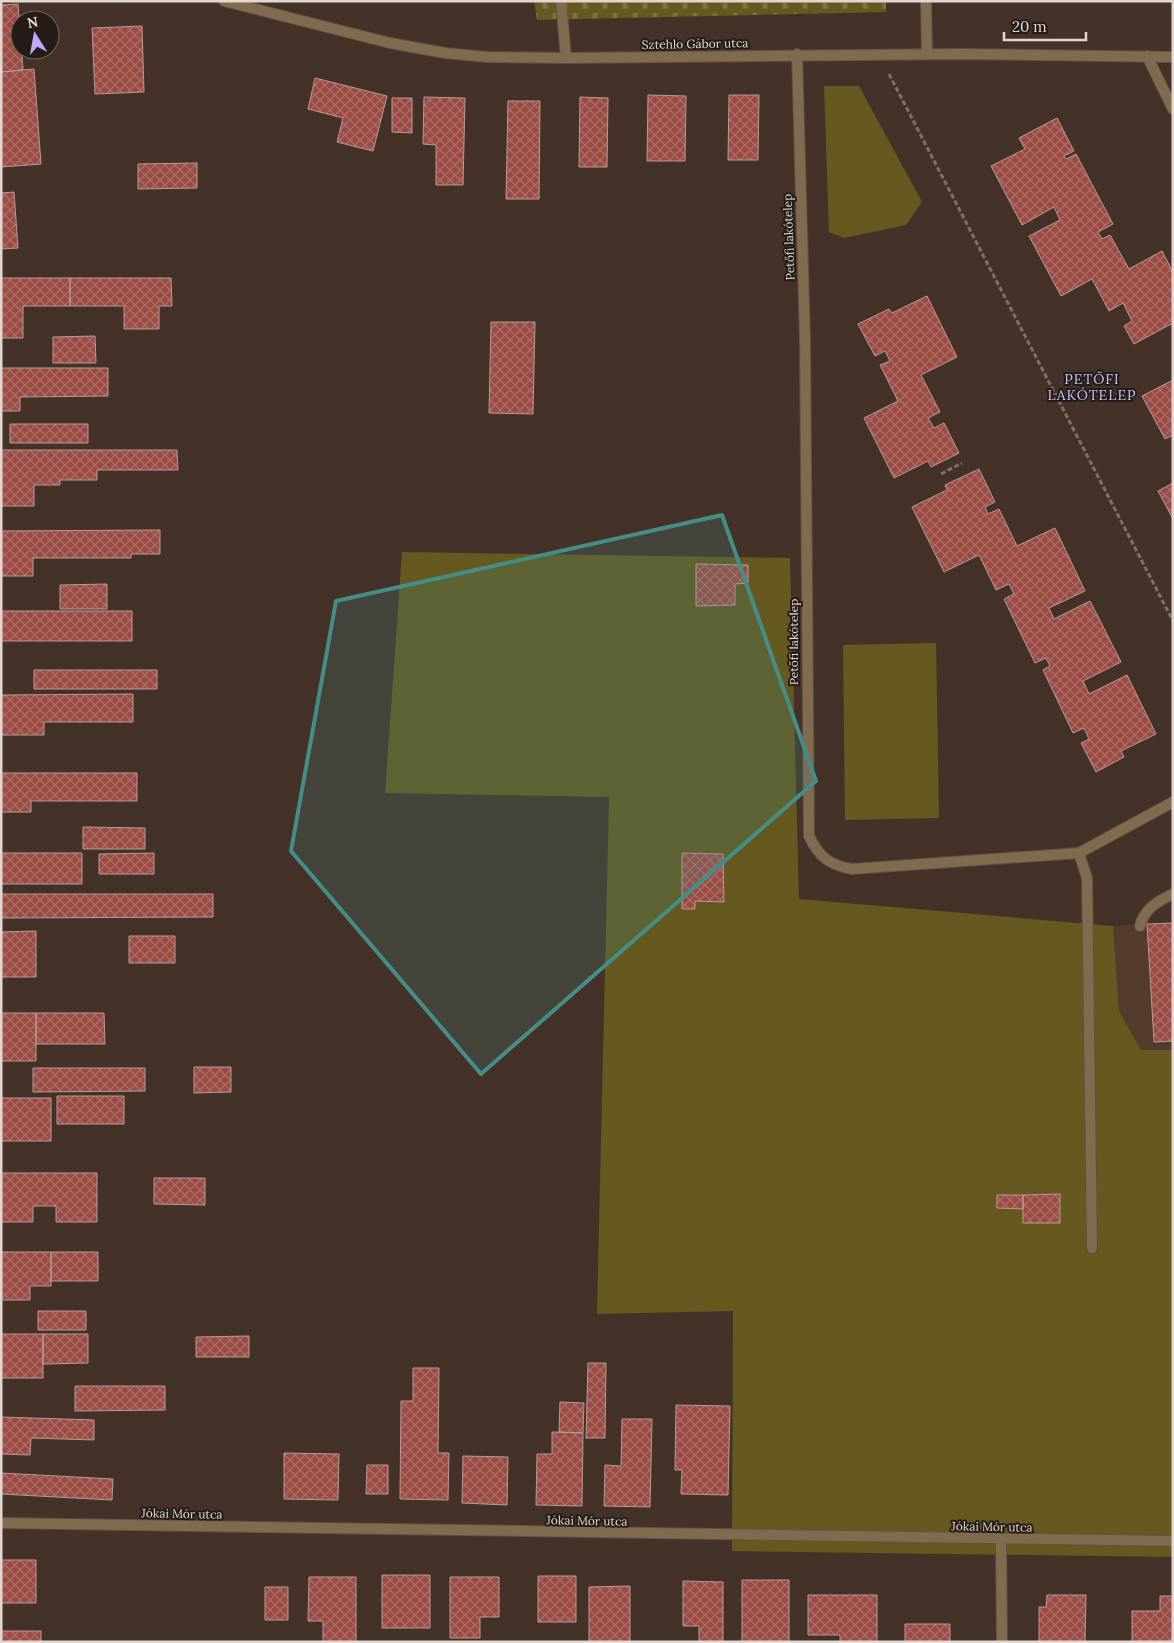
<svg xmlns="http://www.w3.org/2000/svg" width="1174" height="1643" font-family="Lora,serif">
<style>
.built{fill:#533b2d}
.cemetery{fill:url(#cemetery-stones)}
.green{fill:#65591f}
.building{fill:url(#building-cross-hatch);stroke:#b59c98}
.lines{fill:none;stroke-linecap:round;stroke-linejoin:round}
.service-casing{stroke:#615047;stroke-width:12}
.minor-casing{stroke:#615047;stroke-width:12}
.path{stroke:#7f6f67;stroke-width:3;stroke-dasharray:5 2.5;stroke-linecap:butt}
.service{stroke:#806b4f;stroke-width:10}
.minor{stroke:#806b4f;stroke-width:10}
.marked{fill:#448e87;fill-opacity:0.2;stroke:#448e87;stroke-width:4;stroke-linejoin:round}
.labels{text-anchor:middle;stroke-width:4;stroke-linejoin:round;paint-order:stroke}
.street-label{font-size:12px;fill:#e3d8d1;stroke:#251c18}
.neighbourhood-label{font-size:14px;letter-spacing:1px;fill:#cac1fb;stroke:#251c18}
</style>
<defs>
<pattern id="cemetery-stones" width="16" height="16" patternUnits="userSpaceOnUse" patternTransform="scale(1.25)"><rect width="16" height="16" fill="#65591f"/><path d="M2 7V4a2 2 0 0 1 4 0v3zM10 15v-3a2 2 0 0 1 4 0v3z" fill="#7b703e"/></pattern>
<pattern id="building-cross-hatch" width="8" height="8" patternUnits="userSpaceOnUse" patternTransform="scale(1.25)"><rect width="8" height="8" fill="#9b4b44"/><path d="M0 0l8 8M0 8l8-8" fill="none" stroke="#ad6d67"/></pattern>
</defs>
<rect width="100%" height="100%" fill="#443229"/>
<path class="built" d="M1173,922V1050H1141L1119,1011L1113,926Z"/>
<path class="cemetery" d="M534,1H886V12L537,20Z"/>
<path class="green" d="M824,86H859L922,202L906,225L844,238L829,232Z
M402,552L790,558L799,899L1113,926L1119,1011L1141,1050H1173V1557L732,1551L733,1311L597,1314L609,797L385,793Z
M936,643L939,818L845,820L843,645Z"/>
<path class="building" d="M18,4L23,70L1,72V5Z
M142,26L144,92L95,94L92,28Z
M34,69L41,164L1,167V72Z
M315,78L387,96L373,151L337,142L343,118L308,109Z
M648,95L686,96L685,161H647Z
M729,95H759L758,160H728Z
M424,97L465,98L463,185H436V145L423,144Z
M580,97L608,98L607,167H579Z
M392,98H412V133L392,132Z
M508,101H540L539,199H506Z
M1057,118L1074,151L1064,156L1066,159L1076,154L1113,224L1098,232L1102,239L1110,235L1129,269L1162,251L1173,272V323L1134,344L1124,326L1132,321L1123,303L1109,311L1092,279L1061,296L1029,236L1060,220L1054,207L1022,225L991,166L1025,149L1019,138Z
M197,163V188L138,189V164Z
M14,192L18,248L1,249V193Z
M1,278H70V306H23V338H1Z
M70,278H171L172,306H159V329H124V306H70Z
M927,296L957,357L921,375L940,412L928,418L934,428L944,423L959,453L931,467L928,461L894,478L864,418L898,401L880,365L890,361L885,351L875,356L858,324L889,309L892,313Z
M491,322H535L533,414L489,413Z
M95,336L96,363H53V337Z
M1,368H108V396L20,397V411H1Z
M1173,380V435L1165,439L1142,396Z
M10,424H88V443H10Z
M1,450H177L178,470H97V480H60V485H34V506H1Z
M979,469L995,502L985,507L988,514L999,509L1017,546L1055,528L1085,591L1049,608L1054,619L1090,601L1121,662L1083,681L1089,694L1127,675L1156,734L1121,751L1124,757L1096,772L1081,743L1089,739L1084,728L1073,733L1043,670L1050,666L1046,658L1035,663L1004,599L1014,594L1009,584L996,590L979,555L944,572L912,507L947,490L945,485Z
M1173,483V519L1158,491Z
M160,530V554H131V558H33V576H1V531Z
M696,564L748,565V583L735,584V605L696,606Z
M107,584V609H60V585Z
M1,611H132V641H1Z
M34,670H157V689H34Z
M133,694V722H44V735H1V695Z
M1,773H137V801H31V812H1Z
M83,827L145,828V849H83Z
M1,853H82V884H1Z
M154,853V874H99V854Z
M682,853L723,854L724,902L695,901V909H682Z
M1,894H213V917L1,918Z
M1173,923V1041L1154,1042L1147,924Z
M36,931V977H1V932Z
M129,936H175V963H129Z
M1,1013H36V1061H1Z
M36,1013H104L105,1044H36Z
M194,1067H231V1092L194,1093Z
M33,1068H145V1091L33,1092Z
M57,1096H124V1124H57Z
M1,1098H51V1141H1Z
M1,1173H97V1222H56V1206H33V1222H1Z
M154,1178H205V1205L154,1204Z
M1060,1194V1223H1023V1195Z
M997,1195H1023V1209L997,1208Z
M1,1252H51V1286H30V1300H1Z
M51,1252H98V1281H51Z
M38,1311H86V1330H38Z
M1,1334H43V1378H1Z
M43,1334H88V1363L43,1364Z
M249,1336V1357H196V1337Z
M588,1363H606L605,1438H586Z
M413,1368H439L438,1453H449L448,1500L400,1499L401,1401H413Z
M75,1386H165V1410L75,1411Z
M560,1402L584,1403L583,1433L559,1432Z
M676,1405L730,1406L728,1495L681,1494L682,1470H675Z
M1,1417L94,1420V1440L31,1438L30,1455L1,1454Z
M622,1419H652L650,1507L604,1506L605,1465L621,1466Z
M552,1432L583,1433L582,1506L536,1505L537,1454H552Z
M284,1453L339,1454L338,1500L284,1499Z
M463,1456L508,1457L507,1505L462,1503Z
M367,1465H388V1494H366Z
M1,1473L113,1479L112,1500L1,1494Z
M1,1560H36V1603H1Z
M382,1575H430V1628H382Z
M538,1576H576V1622H538Z
M309,1577H356V1642H323V1621H308Z
M450,1577H499V1617H480V1638H450Z
M742,1580H789V1642H742Z
M683,1581L723,1582V1642H699V1626H683Z
M630,1586V1642H589V1587Z
M265,1587H288V1620H265Z
M808,1595H877V1642H840V1635H808Z
M1047,1595H1086L1085,1642H1039V1607H1046Z
M1160,1596H1173V1642H1132V1611H1160Z
M905,1624H950V1642H905Z
M1,1631H41V1642H1Z"/>
<g class="lines">
<g class="service-casing">
<path id="service" d="M561,1L566,58
M1079,853L1087,878L1092,1248
M1140,926C1144,909 1158,901 1173,894"/>
</g>
<g class="minor-casing">
<path id="minor" d="M224,1L390,43L445,53L487,57L566,58L962,54L1173,57
M926,1L927,54
M797,54L805,340L809,836C819,857 829,865 852,869L1079,853L1173,802
M1147,56L1173,109
M1,1523L1173,1541
M1001,1540L1002,1642"/>
</g>
<path class="path" d="M889,74L1173,621
M941,474L962,463"/>
<use href="#service" class="service"/>
<use href="#minor" class="minor"/>
</g>
<path class="marked" d="M722,515L816,781L481,1074L291,851L336,601Z"/>
<g class="labels">
<g class="street-label">
<text transform="translate(695 44) rotate(-1)" y="4">Sztehlo Gábor utca</text>
<text transform="translate(789 237) rotate(-92)" y="4">Petőfi lakótelep</text>
<text transform="translate(794 642) rotate(-90)" y="4">Petőfi lakótelep</text>
<text transform="translate(182 1514) rotate(1)" y="4">Jókai Mór utca</text>
<text transform="translate(587 1521) rotate(1)" y="4">Jókai Mór utca</text>
<text transform="translate(992 1527) rotate(1)" y="4">Jókai Mór utca</text>
</g>
<g class="neighbourhood-label">
<text x="1092" y="384">PETŐFI<tspan x="1092" dy="16">LAKÓTELEP</tspan></text>
</g>
</g>
<rect width="1174" height="1643" fill="none" stroke="#e3d8d1" stroke-width="5"/>
<g transform="translate(35 35) rotate(349)"><circle r="24" fill="#251c18" stroke="#716762"/>
<path d="M0-4L9 19L0 12L-9 19Z" fill="#b8abf7"/>
<text y="-8" font-size="14" font-weight="bold" text-anchor="middle" fill="#e3d8d1">N</text>
</g>
<path d="M1004 32v8h82v-8" fill="none" stroke="#e3d8d1" stroke-width="2.5"/>
<text x="1012" y="32" font-size="15" fill="#e3d8d1" stroke="#251c18" stroke-width="4" paint-order="stroke">20 m</text>
</svg>
